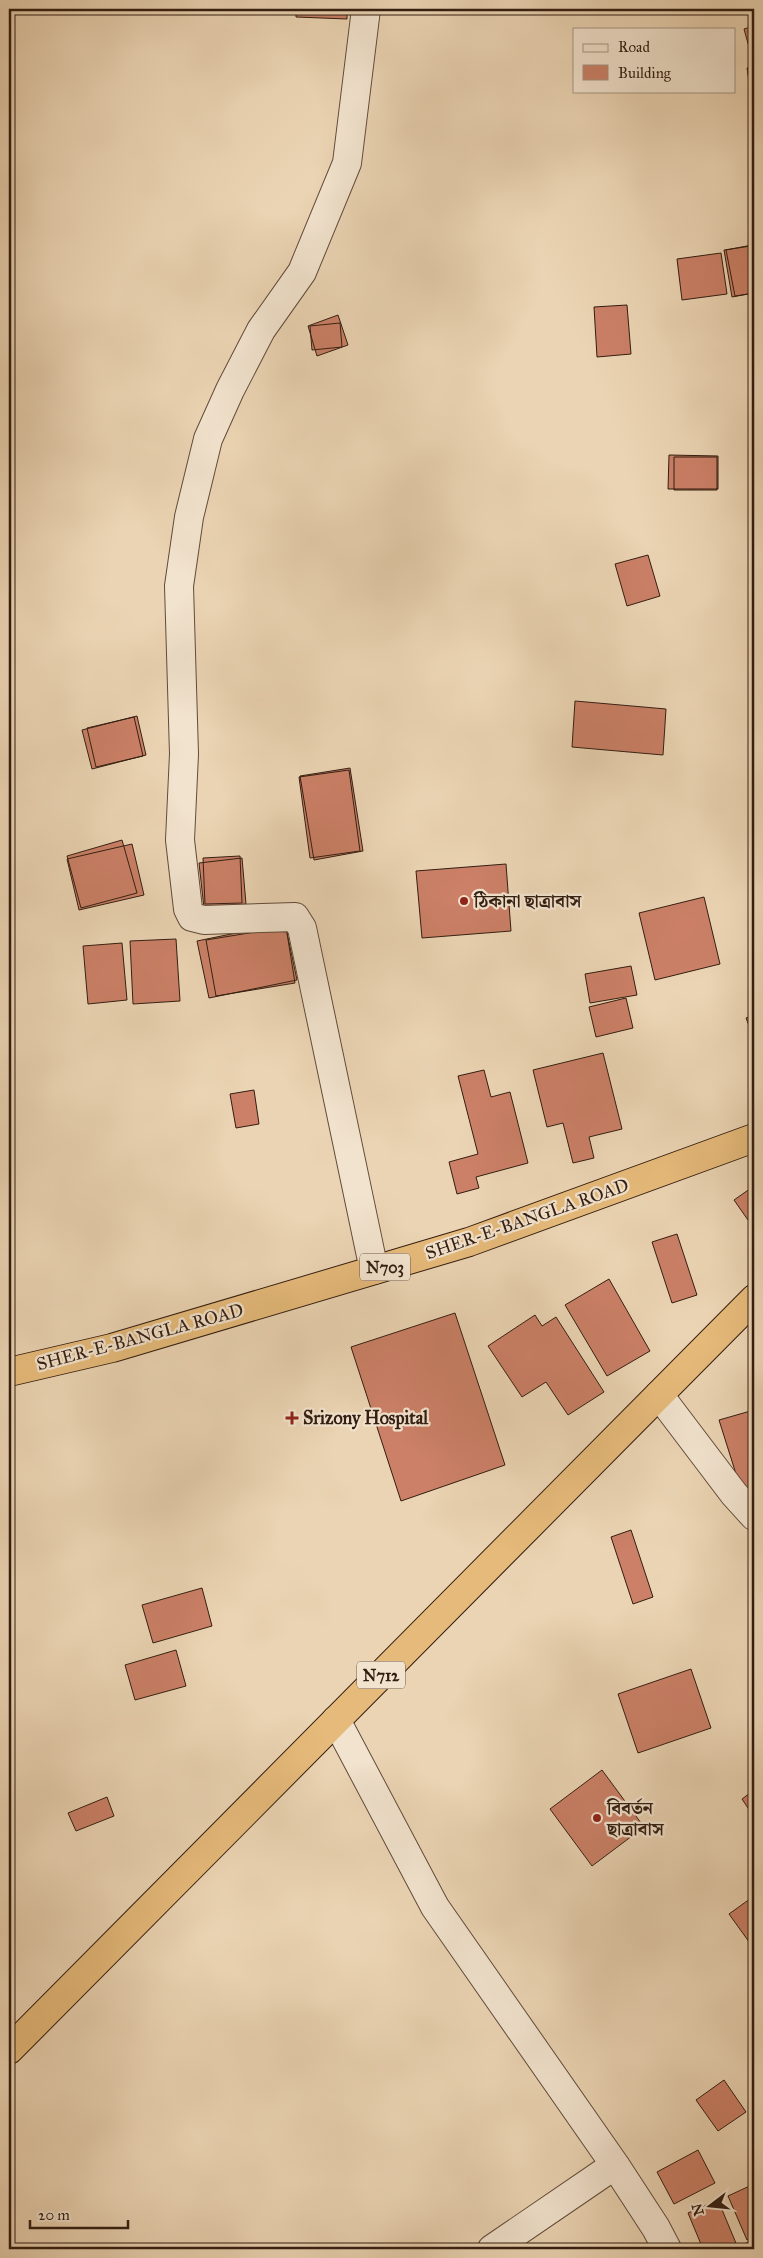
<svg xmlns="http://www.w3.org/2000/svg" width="763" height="2258" font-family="'IM FELL Great Primer','Noto Serif Bengali',serif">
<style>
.building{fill:#cb8067;stroke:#321d11}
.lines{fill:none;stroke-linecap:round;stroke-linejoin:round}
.street-casing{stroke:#604b3a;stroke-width:30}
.highway-casing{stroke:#321d11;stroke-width:30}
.street{stroke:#f2e3ce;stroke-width:28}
.highway{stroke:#e6ba7a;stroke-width:28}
.poi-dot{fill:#8f2418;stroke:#f2e3ce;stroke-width:2}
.labels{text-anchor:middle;stroke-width:4.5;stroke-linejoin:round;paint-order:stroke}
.shield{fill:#f2e3ce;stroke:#6c584a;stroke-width:1}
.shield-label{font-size:16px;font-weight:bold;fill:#321d11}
.poi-label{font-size:18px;font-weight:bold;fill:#321d11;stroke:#f2e3ce;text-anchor:start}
.street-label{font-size:18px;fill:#321d11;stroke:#f2e3ce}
</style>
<rect width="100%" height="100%" fill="#ebd4b3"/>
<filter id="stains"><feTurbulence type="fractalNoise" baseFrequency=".004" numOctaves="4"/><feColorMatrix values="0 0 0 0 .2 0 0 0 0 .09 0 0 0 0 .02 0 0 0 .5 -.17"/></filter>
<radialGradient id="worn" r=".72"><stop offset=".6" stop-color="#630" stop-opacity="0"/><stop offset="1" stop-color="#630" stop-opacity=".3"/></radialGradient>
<path class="building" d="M296,9H347V19L296,17Z
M754,26V57L752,58L744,29Z
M754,29V56L748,31Z
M754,67V109H753L747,68Z
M748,70H754V111H752Z
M752,245L754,293L735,296L726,250Z
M751,246L754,266V293L732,297L724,250Z
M721,253L727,294L682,300L677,259Z
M627,305L631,354L597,357L594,307Z
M338,315L348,345L317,356L308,326Z
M340,323L342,347L312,350L310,326Z
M669,455L718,456V489H668Z
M674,457H717V490H674Z
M648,555L660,596L627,606L615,564Z
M575,701L666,709L663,755L572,747Z
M137,716L146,755L92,769L82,730Z
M134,717L143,756L96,767L87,728Z
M350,768L363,851L314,860L300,776Z
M349,770L360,851L310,858L299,777Z
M122,840L137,893L81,908L67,856Z
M132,844L144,895L79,910L67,859Z
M240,856L242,903L205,904L203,858Z
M242,858L246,904L204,908L199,863Z
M506,864L511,931L422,938L416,871Z
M704,897L720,964L655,980L639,913Z
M285,923L297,980L209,998L197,941Z
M286,927L295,983L216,996L206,940Z
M176,939L180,1001L133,1004L130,941Z
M122,943L127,1000L88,1004L83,946Z
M631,966L637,995L590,1003L585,974Z
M626,998L633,1028L596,1037L589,1007Z
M754,1015V1038L746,1018Z
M603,1053L622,1129L589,1137L594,1158L573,1163L563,1123L547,1127L533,1070Z
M484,1070L491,1097L510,1092L528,1163L476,1177L479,1188L457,1194L449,1162L478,1154L458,1076Z
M254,1090L259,1124L236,1128L230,1094Z
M754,1186V1216L748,1220L734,1200Z
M677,1234L697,1295L672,1303L652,1242Z
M609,1279L650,1351L607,1376L565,1305Z
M455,1313L505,1465L401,1501L351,1347Z
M535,1315L542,1326L556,1317L604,1392L568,1415L546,1382L522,1397L488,1346Z
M754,1410V1489L742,1493L719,1420Z
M631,1530L653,1597L633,1604L611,1537Z
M202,1588L212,1626L153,1643L142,1605Z
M176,1650L186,1686L135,1700L125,1665Z
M691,1669L711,1728L638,1753L618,1694Z
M602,1770L644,1827L592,1866L550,1809Z
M754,1790V1817L742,1799Z
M107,1797L114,1816L76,1831L68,1813Z
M754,1896V1944L752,1946L729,1914Z
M724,2080L746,2112L718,2131L696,2100Z
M698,2150L715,2183L674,2204L657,2172Z
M754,2184V2237L747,2240L728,2196Z
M718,2200L738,2248L735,2249H703L688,2213Z
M754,2239V2249H735Z"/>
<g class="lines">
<g class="street-casing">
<path id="street" d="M366,9L347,163L302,272L261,330L230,390L208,439L189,517L179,586L184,754L180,840L188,909L192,917L204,920L295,917L302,928L374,1270
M659,1395L734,1494L754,1516
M336,1720L435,1907L615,2165L656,2228L667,2249
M492,2249L615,2165"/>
</g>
<g class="highway-casing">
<path id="highway" d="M9,1372L112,1348L469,1242L754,1138
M9,2050L754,1299"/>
</g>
<use href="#street" class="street"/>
<use href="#highway" class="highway"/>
</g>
<g class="poi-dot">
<circle cx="464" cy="901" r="5"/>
<path d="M289.5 1410.5h5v5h5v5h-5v5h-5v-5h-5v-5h5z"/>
<circle cx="597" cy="1818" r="5"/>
</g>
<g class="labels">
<g class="shield">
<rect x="360" y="1253.5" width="50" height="27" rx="4"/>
<rect x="357" y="1661.5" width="48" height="27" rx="4"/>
</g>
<g class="shield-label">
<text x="385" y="1273">N703</text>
<text x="381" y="1681">N712</text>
</g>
<g class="poi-label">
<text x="474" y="907">ঠিকানা ছাত্রাবাস</text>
<text x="303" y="1424">Srizony Hospital</text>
<text x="607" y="1814">বিবর্তন<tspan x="607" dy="21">ছাত্রাবাস</tspan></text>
</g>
<g class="street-label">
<text transform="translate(527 1219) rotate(-19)" y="6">SHER-E-BANGLA ROAD</text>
<text transform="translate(140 1337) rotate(-15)" y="6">SHER-E-BANGLA ROAD</text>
</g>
</g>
<rect width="763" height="2258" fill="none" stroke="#ebd4b3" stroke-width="30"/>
<rect x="10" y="10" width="743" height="2238" fill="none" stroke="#321d11" stroke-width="2.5"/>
<rect x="15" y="15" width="733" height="2228" fill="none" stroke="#321d11"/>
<rect x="573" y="28" width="162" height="65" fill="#f2e3ce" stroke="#a59482"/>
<rect x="583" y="44" width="25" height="8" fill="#f2e3ce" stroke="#a59482"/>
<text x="618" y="52" font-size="15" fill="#321d11">Road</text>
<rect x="583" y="65" width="25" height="15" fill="#cb8067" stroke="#a59482"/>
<text x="618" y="78" font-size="15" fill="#321d11">Building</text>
<g transform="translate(710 2206) rotate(254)" stroke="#f2e3ce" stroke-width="4" paint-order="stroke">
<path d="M0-4L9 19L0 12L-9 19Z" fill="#321d11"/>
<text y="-8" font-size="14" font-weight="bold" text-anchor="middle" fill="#321d11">N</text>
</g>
<path d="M30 2220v8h98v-8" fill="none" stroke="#321d11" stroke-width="2.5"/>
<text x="38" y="2220" font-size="15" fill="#321d11" stroke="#f2e3ce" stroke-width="4" paint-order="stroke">20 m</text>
<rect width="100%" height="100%" filter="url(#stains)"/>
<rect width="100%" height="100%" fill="url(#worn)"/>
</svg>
